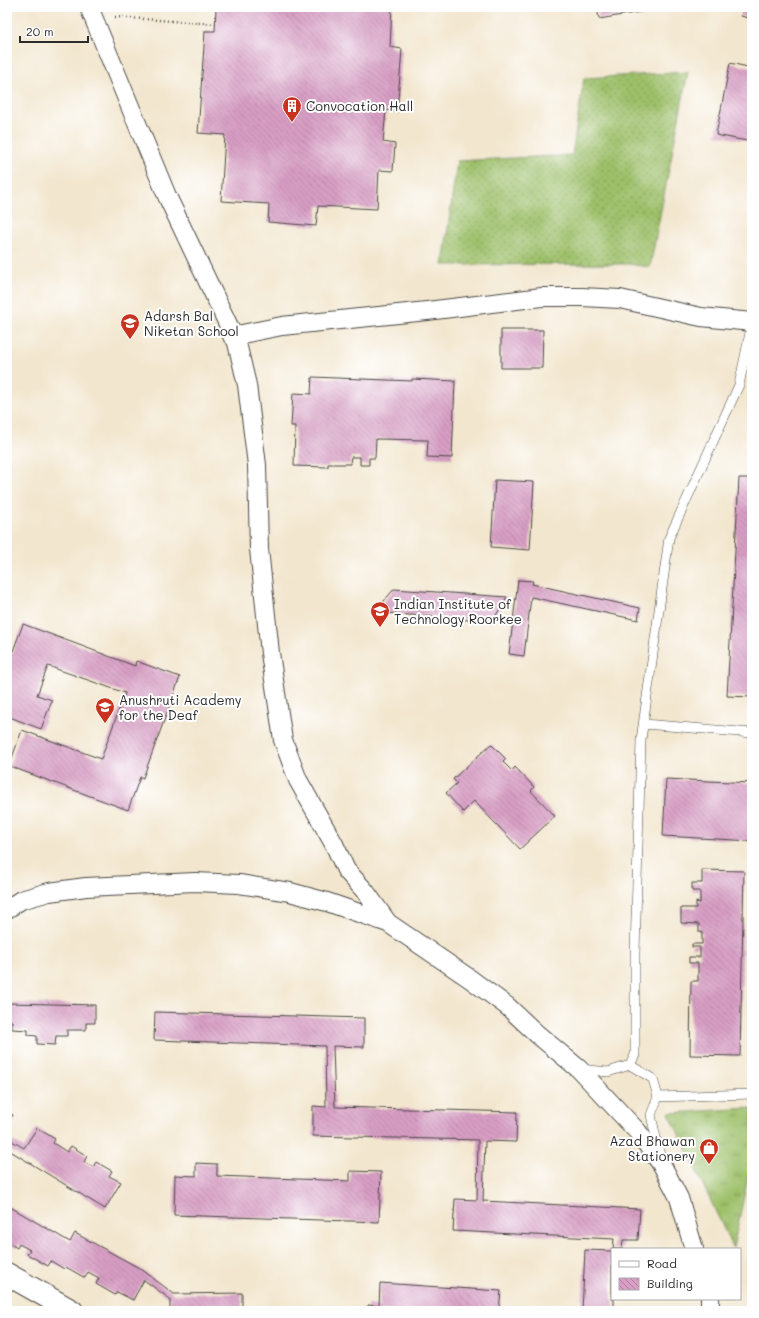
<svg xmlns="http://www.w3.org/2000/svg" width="759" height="1318" font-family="Mali,sans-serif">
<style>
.grass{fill:url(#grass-tufts);stroke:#64764a}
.garden{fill:url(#garden-dots);stroke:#64764a}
.building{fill:url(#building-back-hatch)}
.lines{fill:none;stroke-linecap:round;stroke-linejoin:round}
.service-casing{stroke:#494743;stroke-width:10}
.minor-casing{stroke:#494743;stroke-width:20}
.tertiary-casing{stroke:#494743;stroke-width:24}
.path{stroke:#494743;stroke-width:2.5;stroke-dasharray:1 3;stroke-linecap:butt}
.service{stroke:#fff;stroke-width:9}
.minor{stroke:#fff;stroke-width:18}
.tertiary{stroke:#fff;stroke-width:22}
.labels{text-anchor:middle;stroke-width:4;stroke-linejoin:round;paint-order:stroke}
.poi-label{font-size:13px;fill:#2b2b2b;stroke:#fff;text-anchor:start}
</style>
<defs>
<pattern id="grass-tufts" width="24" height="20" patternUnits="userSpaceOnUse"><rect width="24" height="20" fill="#9dc069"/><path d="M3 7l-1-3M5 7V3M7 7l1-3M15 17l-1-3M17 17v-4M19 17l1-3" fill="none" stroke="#809c57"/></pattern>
<pattern id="garden-dots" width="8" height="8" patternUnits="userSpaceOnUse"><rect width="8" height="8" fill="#9dc069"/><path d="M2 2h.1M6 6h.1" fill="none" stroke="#809c57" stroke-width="1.8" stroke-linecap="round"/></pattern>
<pattern id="building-back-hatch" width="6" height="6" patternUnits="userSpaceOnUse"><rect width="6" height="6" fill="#d89ec4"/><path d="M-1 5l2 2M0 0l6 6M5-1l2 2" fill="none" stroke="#af819f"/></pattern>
</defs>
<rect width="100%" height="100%" fill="#fff"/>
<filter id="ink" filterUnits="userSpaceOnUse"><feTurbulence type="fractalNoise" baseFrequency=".025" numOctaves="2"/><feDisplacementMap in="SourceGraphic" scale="8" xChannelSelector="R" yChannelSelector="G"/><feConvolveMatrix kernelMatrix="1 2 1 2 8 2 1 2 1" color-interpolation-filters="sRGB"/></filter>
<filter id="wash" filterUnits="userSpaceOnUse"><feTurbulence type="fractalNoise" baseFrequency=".012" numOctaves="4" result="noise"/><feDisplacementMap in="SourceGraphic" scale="16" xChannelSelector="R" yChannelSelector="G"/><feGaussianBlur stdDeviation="0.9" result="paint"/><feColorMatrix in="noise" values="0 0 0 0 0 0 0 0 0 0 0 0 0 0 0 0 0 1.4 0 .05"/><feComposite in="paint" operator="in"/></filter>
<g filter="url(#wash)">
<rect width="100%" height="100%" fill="#f2e6ce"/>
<path class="grass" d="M752,1108V1158L733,1248L669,1113Z"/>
<path class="garden" d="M688,72L650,267L628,264L443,265L457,161L572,155L584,78Z"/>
<g id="blocks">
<path class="building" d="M216,7H392L390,47L402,49L397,112L386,110L383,142L395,144L393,171L379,170L377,209L318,206L316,226L268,222L269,204L221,201L225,135L198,133L205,31H215Z
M597,7H663V8L599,19Z
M744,7H752V19L741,16Z
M730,63L752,68V142L716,135Z
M501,330H543L542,368H501Z
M312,377L412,381V379L455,381L452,458L427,457L428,440L376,439L375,458H369V465H360V457H351L350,464H328V467L294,466L295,426H291L293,393L311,394Z
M739,478H752V697L727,696Z
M495,480L534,482L530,550L491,547Z
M518,580L533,581L532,584L640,608L638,620L531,597L524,656L509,654Z
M394,589L507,597L492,622L375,612Z
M23,624L135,666L136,661L180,677L143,778L140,777L128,810L9,766L22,730L101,759L125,693L48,666L37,695L52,700L41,729L7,716V667Z
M491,744L506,759L503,762L512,771L515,767L534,787L531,791L555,816L520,849L474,801L463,812L446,793L457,783L453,779Z
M666,779L752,783V841L663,836Z
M702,870L744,871L740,1056L690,1055L691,981H698V963H689V957H700V947H692V944H702V932H699V924L681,923V908H696V902L700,903V891H692V883H702Z
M7,1003L95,1005V1023H86V1030H67V1036H56L55,1045L37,1044V1036L28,1035V1030L12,1029V1021H7Z
M155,1012L364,1018V1047L333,1046L335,1107L517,1112L516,1142L485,1141L483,1201L640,1209L638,1240H623L622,1249H613L614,1239L453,1231L455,1199L477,1200L478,1140L313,1136V1106L326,1107L325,1046L154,1040Z
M7,1111L13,1115L7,1124Z
M37,1128L55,1139L53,1143L67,1152L71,1146L87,1156L84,1162L93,1167L96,1162L112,1171L109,1176L121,1182L105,1209L7,1149V1138L24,1148Z
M196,1163L217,1164V1176L350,1181V1171L381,1172L379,1222L174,1215L175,1175L196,1176Z
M7,1205L70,1242L75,1233L141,1269L174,1294L242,1293V1311H170V1299L144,1280L133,1300L117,1292L115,1295L96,1284L99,1278L88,1272L85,1278L66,1267L64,1269L51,1261L48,1266L27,1254L30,1250L19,1244L17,1248L7,1242Z
M585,1250L612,1251V1299H614V1311H582Z
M380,1283L501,1291L499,1311H368V1305L379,1306Z"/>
</g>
</g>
<g filter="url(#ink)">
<use href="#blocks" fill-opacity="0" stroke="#494743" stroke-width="1"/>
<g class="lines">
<g class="service-casing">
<path id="service" d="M644,724L752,733
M630,1065L653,1079L658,1097L651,1115L660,1156
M580,1069L608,1072L630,1065L635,1055V953L641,740L669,538L739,385L752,323
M658,1097L752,1094"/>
</g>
<g class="minor-casing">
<path id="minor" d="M89,7L167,196L237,343L247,385L257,465L259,549L270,653L283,740L298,780L334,844L346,870L365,891L388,923
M232,336L282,326L427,311L542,297H582L620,299L701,317L752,322
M7,909L21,900L49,892L86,887L195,882L239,884L290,892L327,902L388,923L469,978L507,1006L537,1034L579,1069L638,1132L662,1165L679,1198L694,1249
M710,1299V1311"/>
</g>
<g class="tertiary-casing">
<path id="tertiary" d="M7,1274L72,1311"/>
</g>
<path class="path" d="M115,17L215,24"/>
<use href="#service" class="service"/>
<use href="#minor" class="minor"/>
<use href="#tertiary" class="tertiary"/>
</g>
</g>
<defs>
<g id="building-pin" transform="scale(1)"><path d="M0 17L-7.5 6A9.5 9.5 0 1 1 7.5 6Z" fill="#c8321e" stroke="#fff"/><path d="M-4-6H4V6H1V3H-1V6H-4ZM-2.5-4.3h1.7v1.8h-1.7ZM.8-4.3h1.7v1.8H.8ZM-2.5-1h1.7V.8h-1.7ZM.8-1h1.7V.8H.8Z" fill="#fff"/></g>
<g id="school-pin" transform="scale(1)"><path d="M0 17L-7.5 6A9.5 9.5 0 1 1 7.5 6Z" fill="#c8321e" stroke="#fff"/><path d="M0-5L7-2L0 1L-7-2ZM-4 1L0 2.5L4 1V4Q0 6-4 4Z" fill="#fff"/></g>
<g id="university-pin" transform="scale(1)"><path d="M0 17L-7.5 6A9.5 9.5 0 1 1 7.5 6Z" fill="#c8321e" stroke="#fff"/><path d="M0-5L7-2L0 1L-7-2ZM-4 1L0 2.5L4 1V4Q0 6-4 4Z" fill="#fff"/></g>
<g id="shop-pin" transform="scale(1)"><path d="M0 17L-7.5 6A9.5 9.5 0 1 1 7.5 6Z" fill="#c8321e" stroke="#fff"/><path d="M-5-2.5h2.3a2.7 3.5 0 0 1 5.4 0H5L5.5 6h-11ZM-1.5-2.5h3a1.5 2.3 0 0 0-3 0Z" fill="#fff"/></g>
</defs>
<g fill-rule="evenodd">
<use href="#building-pin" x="292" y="106"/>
<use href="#school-pin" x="130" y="323"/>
<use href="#university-pin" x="380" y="611"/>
<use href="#university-pin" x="105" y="707"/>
<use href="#shop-pin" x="709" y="1148"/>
</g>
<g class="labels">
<g class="poi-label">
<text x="306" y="111">Convocation Hall</text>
<text x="144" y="321">Adarsh Bal<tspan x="144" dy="15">Niketan School</tspan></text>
<text x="394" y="609">Indian Institute of<tspan x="394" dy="15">Technology Roorkee</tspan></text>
<text x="119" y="705">Anushruti Academy<tspan x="119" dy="15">for the Deaf</tspan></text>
<text x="695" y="1146" text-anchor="end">Azad Bhawan<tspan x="695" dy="15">Stationery</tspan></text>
</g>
</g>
<rect width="759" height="1318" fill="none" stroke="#fff" stroke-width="24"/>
<rect x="611" y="1248" width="130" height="52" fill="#ffffff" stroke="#aaaaaa"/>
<rect x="619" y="1261" width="20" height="6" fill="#ffffff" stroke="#aaaaaa"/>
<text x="647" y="1268" font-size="12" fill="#2b2b2b">Road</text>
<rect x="619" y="1278" width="20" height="12" fill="url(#building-back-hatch)" stroke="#aaaaaa"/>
<text x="647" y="1288" font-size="12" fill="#2b2b2b">Building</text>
<path d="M20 36v6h68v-6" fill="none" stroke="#2b2b2b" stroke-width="2"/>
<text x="26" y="36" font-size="12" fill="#2b2b2b" stroke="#ffffff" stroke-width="3" paint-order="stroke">20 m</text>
</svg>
